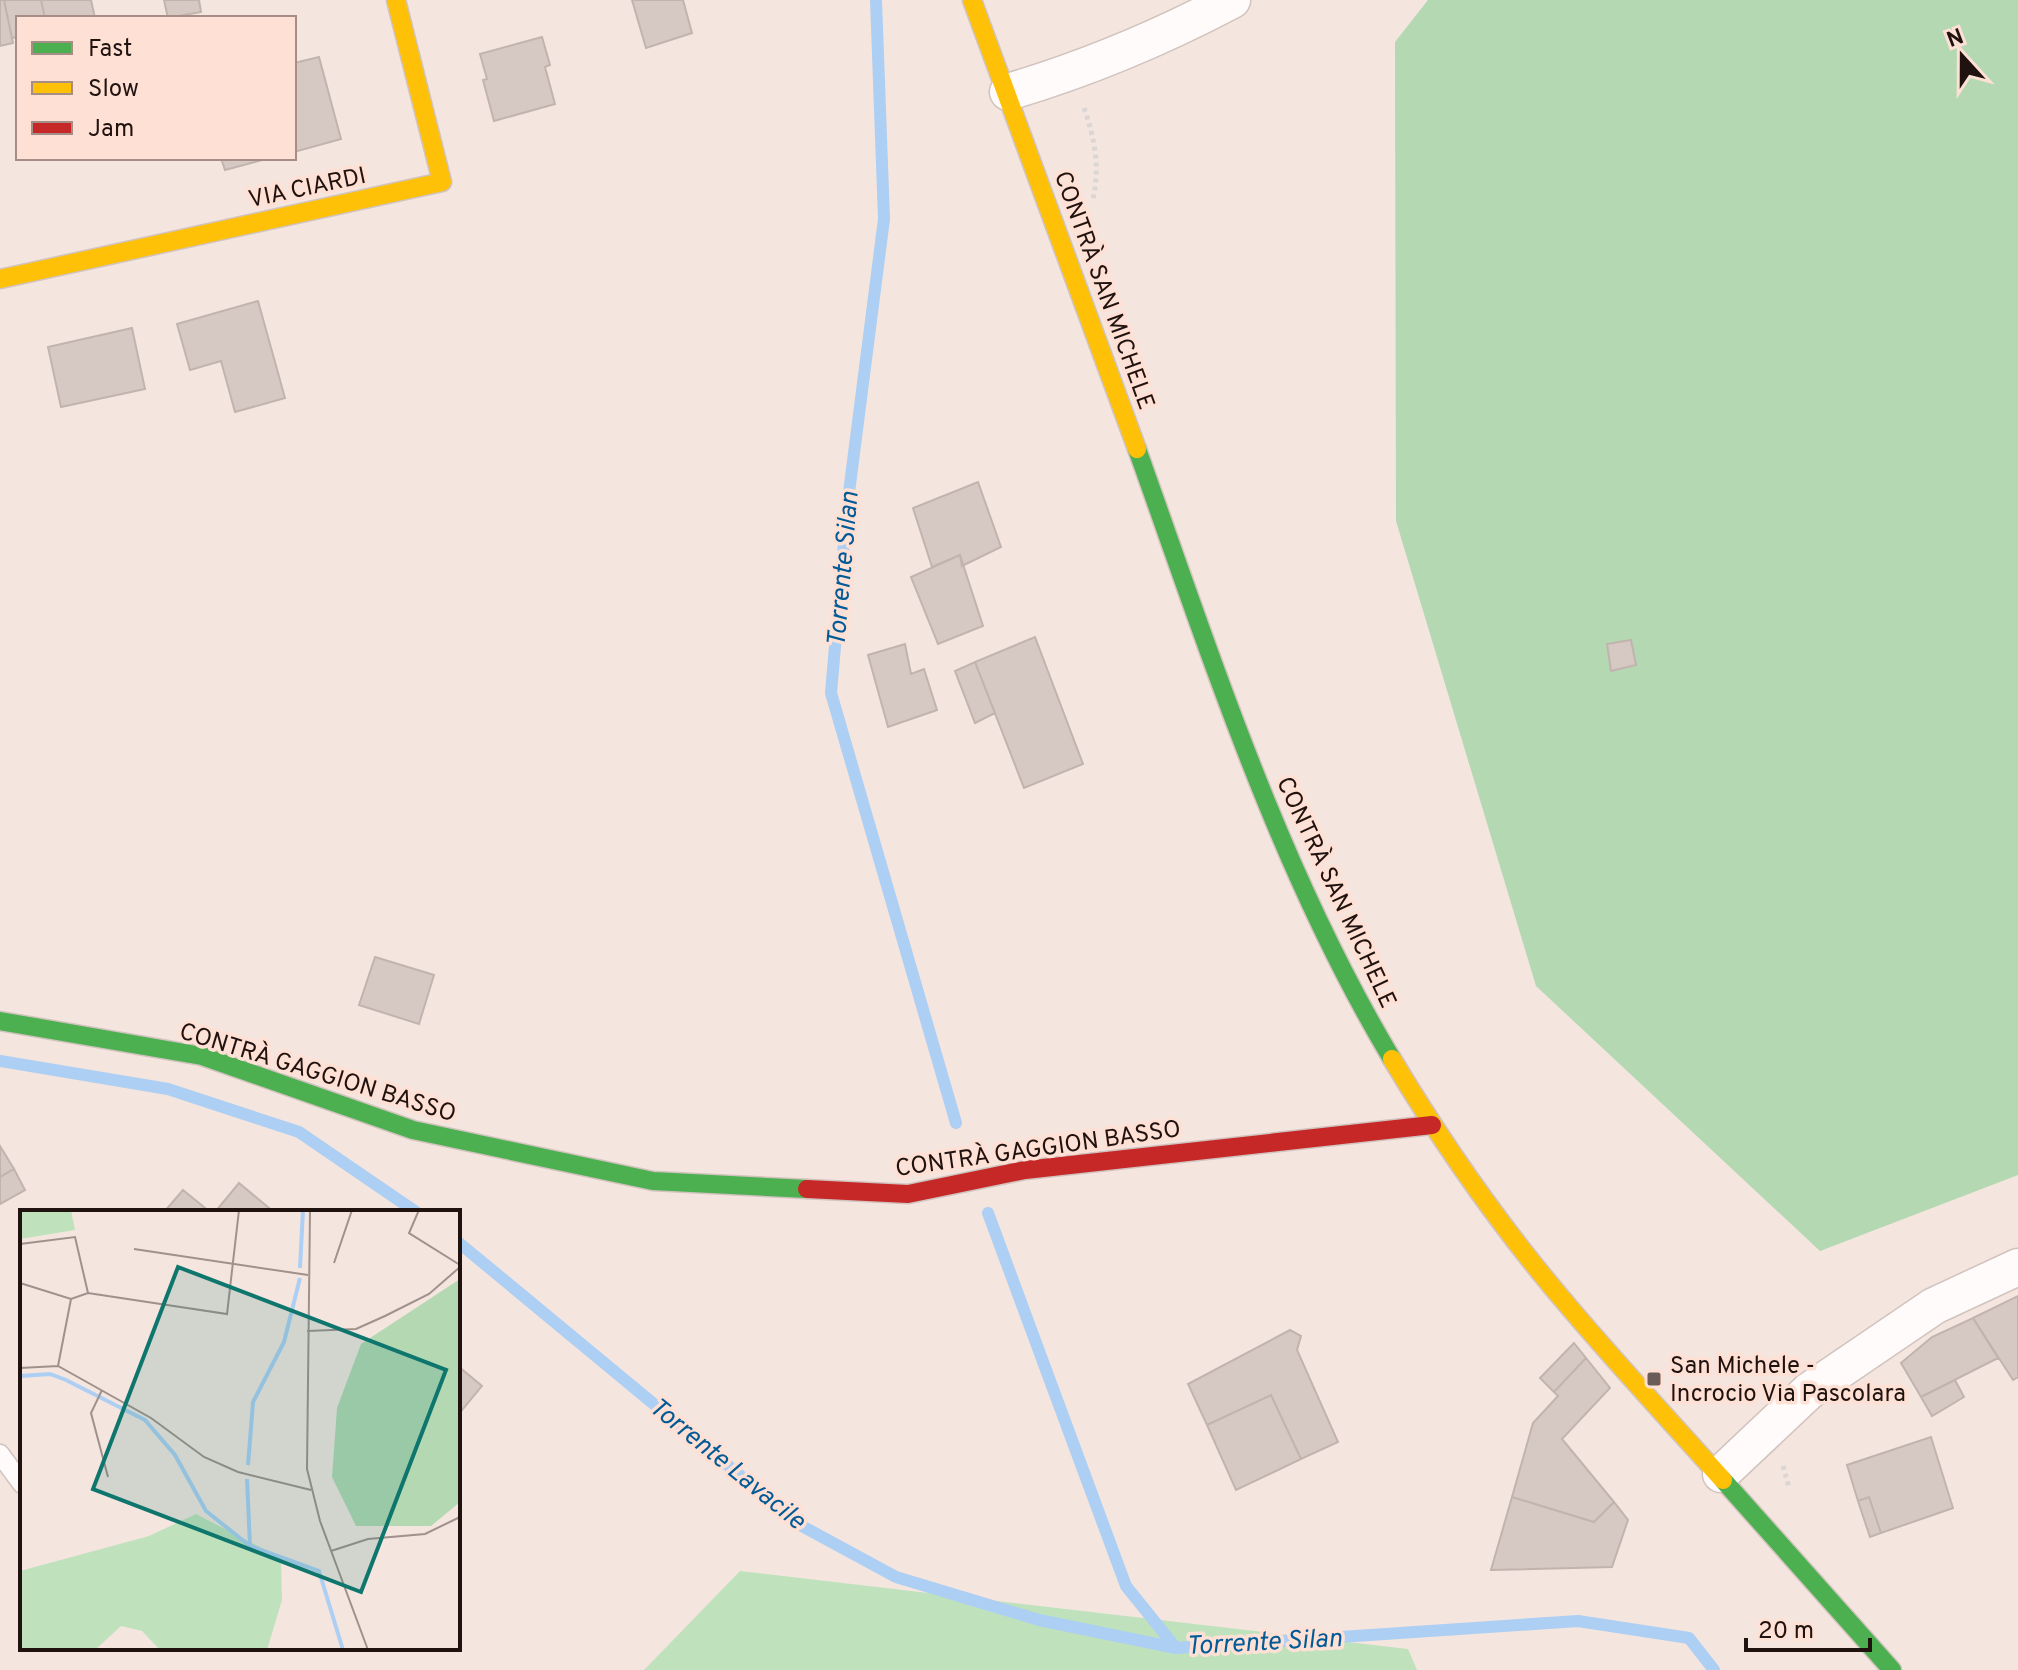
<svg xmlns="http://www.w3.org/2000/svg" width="2018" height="1670" font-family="Overpass,sans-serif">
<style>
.green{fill:#bfe2bd}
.forest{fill:#b3d8b2}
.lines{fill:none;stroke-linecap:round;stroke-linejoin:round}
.stream{stroke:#accff3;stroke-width:12}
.building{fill:#d6c8c3;stroke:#c1b4ae;stroke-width:2}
.lane-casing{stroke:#d1c3be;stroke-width:21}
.street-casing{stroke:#d1c3be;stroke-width:39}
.fast-casing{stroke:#d1c3be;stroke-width:21}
.slow-casing{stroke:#d1c3be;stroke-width:21}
.jam-casing{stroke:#d1c3be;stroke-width:21}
.path{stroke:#dbd5d3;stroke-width:5;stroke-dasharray:4 4;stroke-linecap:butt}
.lane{stroke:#fefbfa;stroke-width:18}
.street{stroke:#fefbfa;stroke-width:36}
.fast{stroke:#4caf50;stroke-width:18}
.slow{stroke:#ffc107;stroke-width:18}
.jam{stroke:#c62828;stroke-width:18}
.poi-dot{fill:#6b5c58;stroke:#ffe0d5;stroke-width:3}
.labels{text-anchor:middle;stroke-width:7;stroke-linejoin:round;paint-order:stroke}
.street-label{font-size:24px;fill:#20130f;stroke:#ffe0d5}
.poi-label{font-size:24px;fill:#20130f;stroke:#ffe0d5;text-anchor:start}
.water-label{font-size:26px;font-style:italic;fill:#025b97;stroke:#ffe0d5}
.inset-river{fill:none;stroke:#accff3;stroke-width:4}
.inset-road{fill:none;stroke:#a0918c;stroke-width:2}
.view{fill:#0f766e;fill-opacity:0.15;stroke:#0f766e;stroke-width:4}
.inset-edge{fill:none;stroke:#20130f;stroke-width:4}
</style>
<rect width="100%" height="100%" fill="#f5e5df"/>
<path class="green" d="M740,1571L1408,1649L1417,1670H644Z"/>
<path class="forest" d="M1428,0H2018V1175L1820,1251L1536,986L1396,521L1395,42Z"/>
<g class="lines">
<path class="stream" d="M876,0L884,219L847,508L831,693L956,1123
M0,1061L168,1089L299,1132L416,1212
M988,1213L1126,1586L1176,1648L1578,1621L1689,1638L1714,1670
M458,1242L800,1525L896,1577L1039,1620L1176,1648"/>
</g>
<path class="building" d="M0,0H4L13,43L0,46Z
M4,0H41L45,18H18V37L12,38Z
M41,0H91L95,18H45Z
M164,0H199L201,12L168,18Z
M632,0H683L692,33L646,48Z
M542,37L550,65L545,67L555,104L494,121L483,80L487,79L480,54Z
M319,57L341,139L294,152V63Z
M221,158H270L225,170Z
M258,301L285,398L235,412L221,361L190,370L177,324Z
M132,328L145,389L61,407L48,347Z
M978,482L1001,547L962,566L960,555L932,567L913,508Z
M960,555L983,626L938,644L911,577Z
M1035,637L1083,764L1024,788L975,662Z
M1631,640L1636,665L1611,671L1607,644Z
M905,644L911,674L924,669L937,710L888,727L868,655Z
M975,662L995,713L975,723L955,671Z
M375,957L434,975L419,1024L359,1005Z
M0,1146L14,1169L0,1177Z
M14,1169L25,1190L0,1204V1177Z
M239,1183L274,1212H215Z
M183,1190L210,1212H164Z
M2018,1296V1377L2013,1380L1973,1318Z
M1973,1318L1998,1358L1921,1397L1901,1363L1932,1337Z
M1290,1330L1301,1336L1297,1350L1338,1442L1301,1459L1271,1395L1207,1425L1188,1384Z
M1574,1343L1586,1358L1554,1392L1540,1378Z
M1586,1358L1610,1388L1562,1439L1614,1502L1594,1522L1512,1497L1533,1423L1558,1396L1554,1392Z
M458,1366L482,1386L458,1415Z
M1955,1380L1964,1397L1932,1416L1921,1397Z
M1271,1395L1301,1459L1236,1490L1207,1425Z
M1931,1437L1953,1508L1881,1533L1869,1497L1858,1501L1847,1465Z
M1512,1497L1594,1522L1614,1502L1628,1520L1612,1567L1491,1570Z
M1869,1497L1881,1533L1870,1537L1858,1501Z"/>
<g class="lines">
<g class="lane-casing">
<path id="lane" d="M0,1454L22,1484"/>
</g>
<g class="street-casing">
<path id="street" d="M1008,92C1086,69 1160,38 1232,0
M1721,1474L1809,1391L1934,1306L2018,1267"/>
</g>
<g class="fast-casing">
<path id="fast" d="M1137,449C1211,656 1279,870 1392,1059
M0,1021L202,1056L413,1130L653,1181L807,1189
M1723,1480L1892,1670"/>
</g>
<g class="slow-casing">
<path id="slow" d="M972,0L1137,449
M0,279L442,182L396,0
M1392,1059C1444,1146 1503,1230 1569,1307C1619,1366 1672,1423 1723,1480"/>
</g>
<g class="jam-casing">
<path id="jam" d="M807,1189L908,1194L1025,1170L1432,1125"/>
</g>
<path class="path" d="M1084,108C1095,139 1100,167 1093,199
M1783,1466L1789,1487"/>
<use href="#lane" class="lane"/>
<use href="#street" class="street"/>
<use href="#fast" class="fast"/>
<use href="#slow" class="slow"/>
<use href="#jam" class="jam"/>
</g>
<rect class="poi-dot" x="1646" y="1371" width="16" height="16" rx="4"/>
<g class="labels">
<g class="street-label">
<text transform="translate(307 187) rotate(-12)" y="8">VIA CIARDI</text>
<text transform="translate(1105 290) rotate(70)" y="8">CONTRÀ SAN MICHELE</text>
<text transform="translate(1337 892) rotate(65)" y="8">CONTRÀ SAN MICHELE</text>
<text transform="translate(318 1072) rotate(17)" y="8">CONTRÀ GAGGION BASSO</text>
<text transform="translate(1038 1148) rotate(-8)" y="8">CONTRÀ GAGGION BASSO</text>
</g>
<g class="poi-label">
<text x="1670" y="1373">San Michele -<tspan x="1670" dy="28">Incrocio Via Pascolara</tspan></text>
</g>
<g class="water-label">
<text transform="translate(842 569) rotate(-85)" y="9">Torrente Silan</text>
<text transform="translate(728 1463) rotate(39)" y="9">Torrente Lavacile</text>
<text transform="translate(1264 1641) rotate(-3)" y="9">Torrente Silan</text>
</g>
</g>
<g transform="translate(20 1210)">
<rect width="440" height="440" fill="#f5e5df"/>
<path d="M0,0H51L55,20L0,29ZM176,304L261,348L262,390L247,440H140L122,421L101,416L75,440H0V361L129,326Z" fill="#bfe2bd"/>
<path d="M440,69V292L411,316H336L312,267L317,198L341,134Z" fill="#b3d8b2"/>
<path class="inset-river" d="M280,58L283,0M0,166L30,164L46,170L125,210L155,245L186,301L230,336M228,255L233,192L264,132L280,68M227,269L230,336L299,361L323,440"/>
<path class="inset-road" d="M290,0L287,259L300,311L348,440M399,0L389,23L440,55M0,34L55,27L68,83M114,39L288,65M314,53L332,0M0,73L51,89L68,83L207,104L219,0M287,121L336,119L365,106L409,84L440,57M38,156L51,89M0,158L38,156L131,208L184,247L218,262L291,280M82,180L71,203L88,267M311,341L348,329L405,324L440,307"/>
<path class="view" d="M158,57L426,160L341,382L73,279Z"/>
<rect width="440" height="440" class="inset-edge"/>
</g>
<rect x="16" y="16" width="280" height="144" fill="#ffe0d5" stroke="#a68e86" stroke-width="2"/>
<rect x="32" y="42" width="40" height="12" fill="#4caf50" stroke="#a68e86" stroke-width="2"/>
<text x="88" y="56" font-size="24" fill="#20130f">Fast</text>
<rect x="32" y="82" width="40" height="12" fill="#ffc107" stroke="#a68e86" stroke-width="2"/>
<text x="88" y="96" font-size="24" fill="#20130f">Slow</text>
<rect x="32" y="122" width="40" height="12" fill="#c62828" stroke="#a68e86" stroke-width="2"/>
<text x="88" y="136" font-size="24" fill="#20130f">Jam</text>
<g transform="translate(1962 56) rotate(339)" stroke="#ffe0d5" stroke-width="6" paint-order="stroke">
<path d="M0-6L14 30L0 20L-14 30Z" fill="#20130f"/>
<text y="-12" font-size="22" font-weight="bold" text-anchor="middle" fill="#20130f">N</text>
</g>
<path d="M1746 1638v12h124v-12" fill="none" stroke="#20130f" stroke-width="4"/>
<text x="1758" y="1638" font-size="24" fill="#20130f" stroke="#ffe0d5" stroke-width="6" paint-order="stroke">20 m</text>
</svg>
